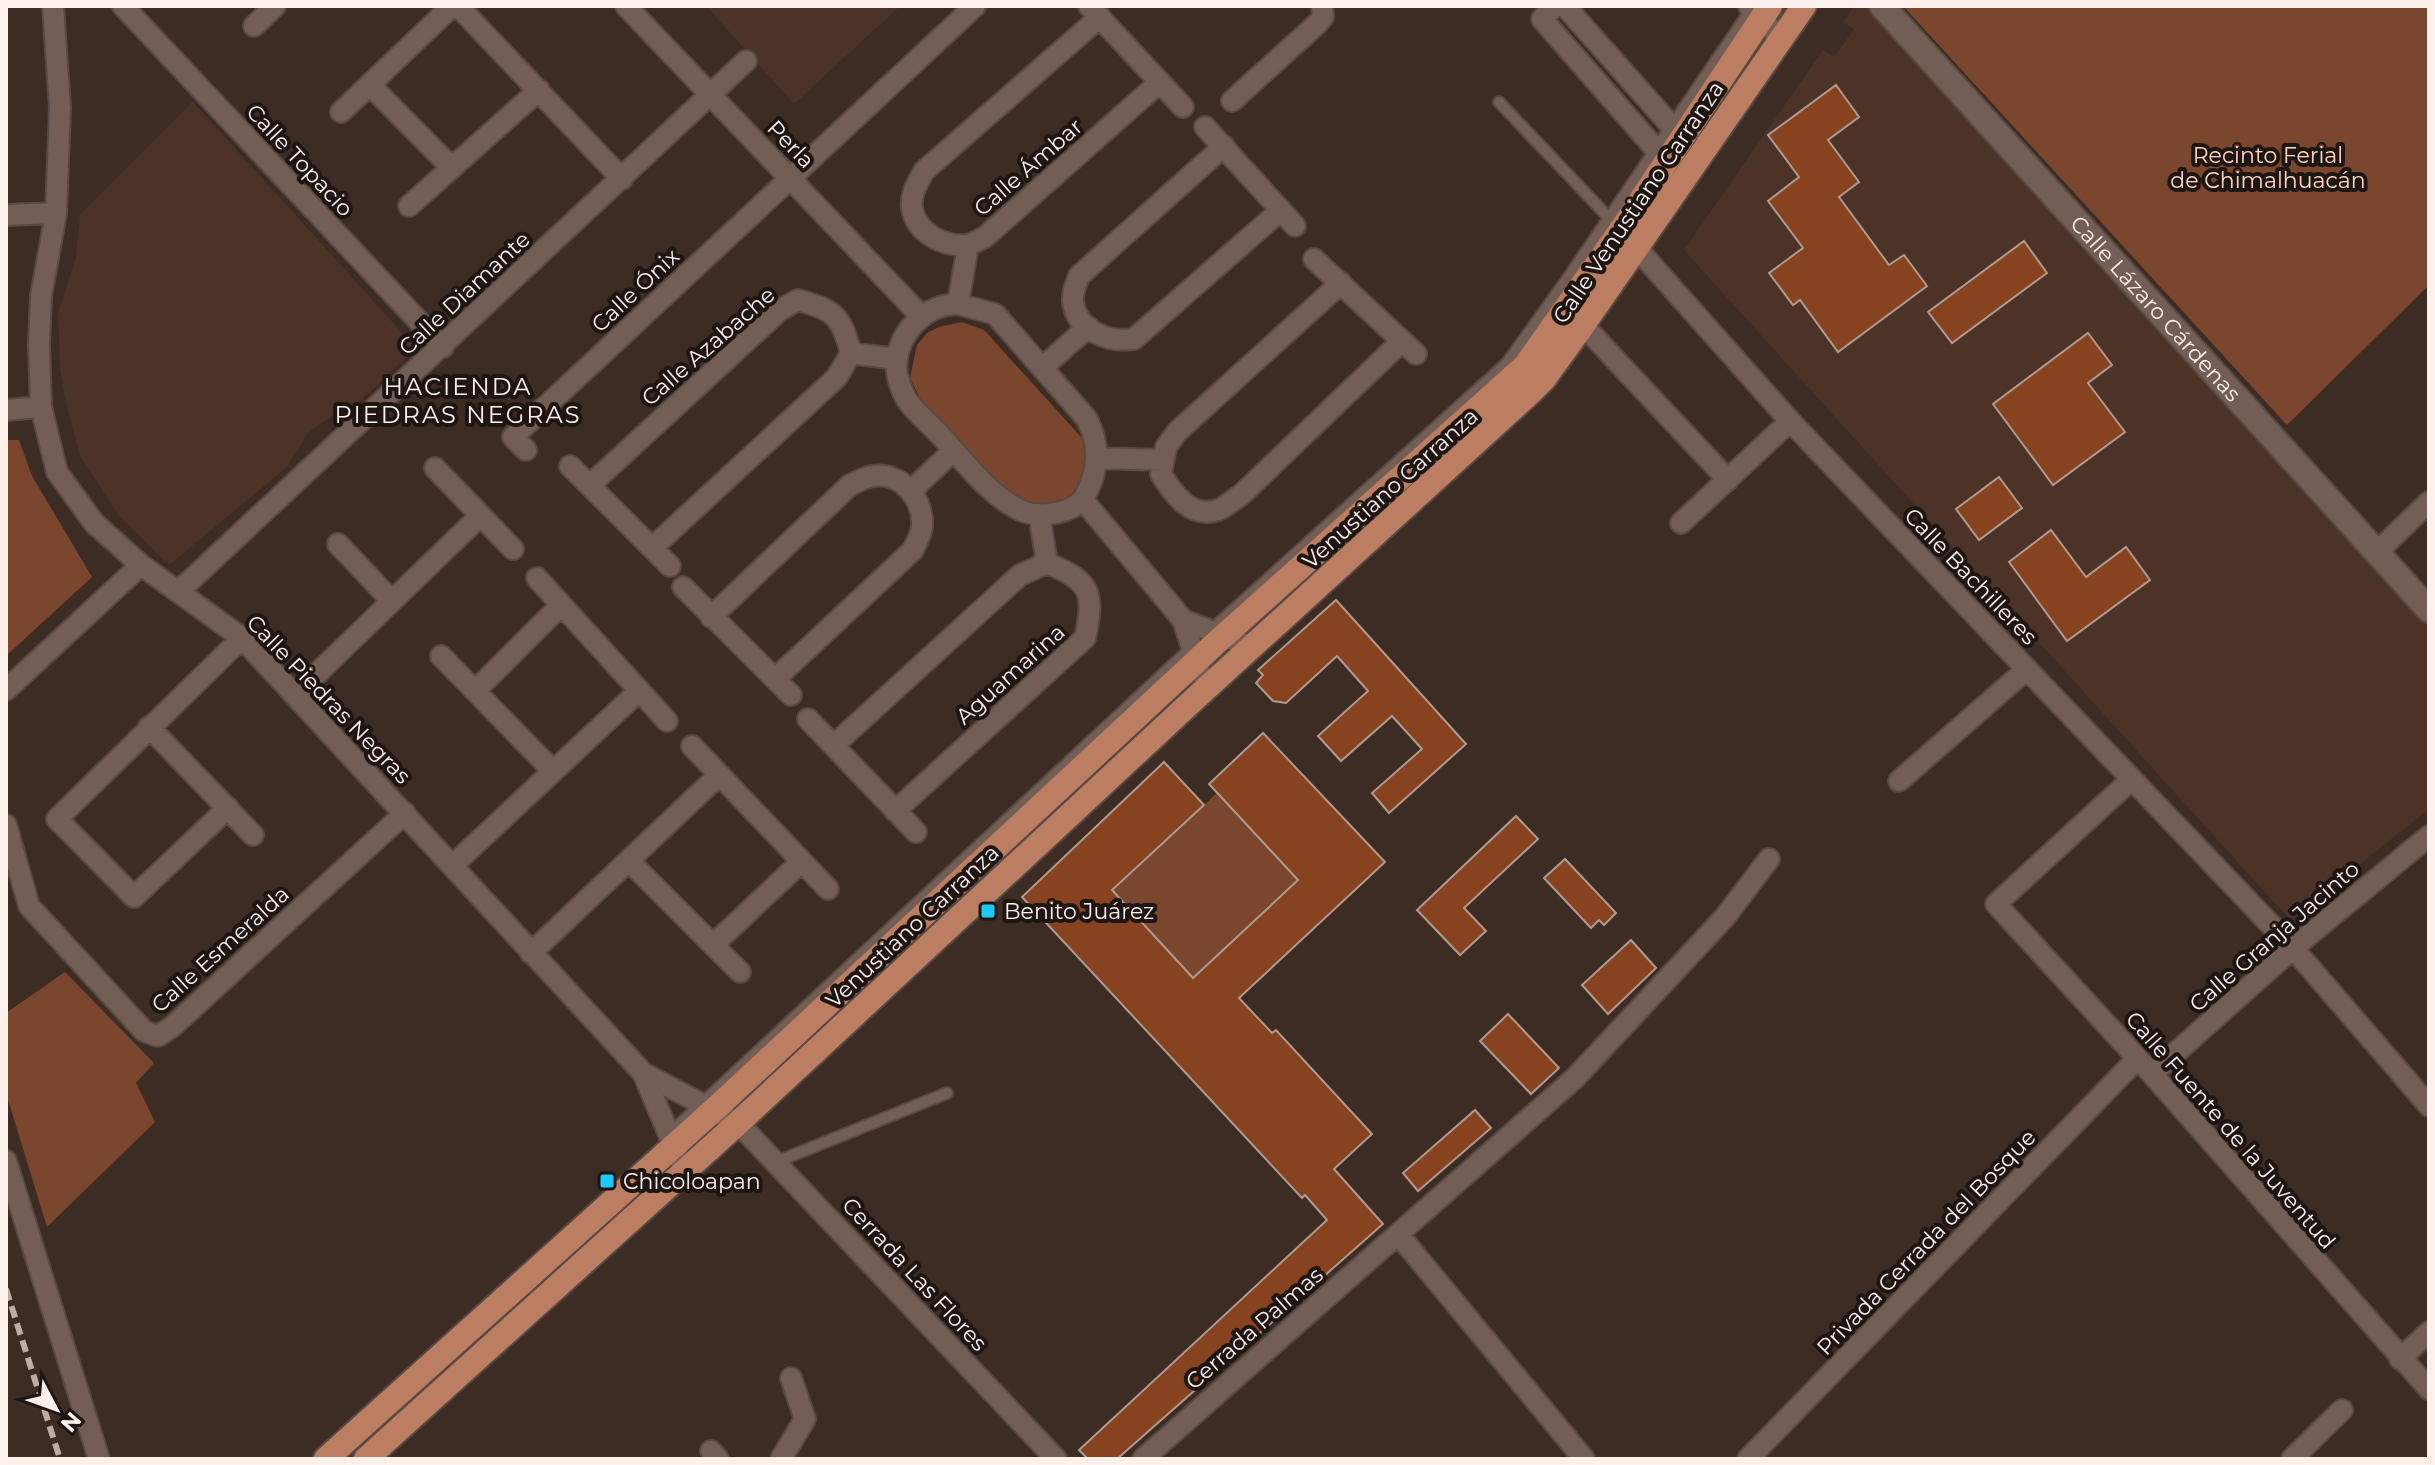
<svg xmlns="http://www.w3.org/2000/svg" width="2435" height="1465" font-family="Montserrat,sans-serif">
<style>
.built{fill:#4b3328}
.green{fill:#7b462e}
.building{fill:#874220;stroke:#b09a90;stroke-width:2}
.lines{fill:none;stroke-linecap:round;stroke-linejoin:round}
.lane-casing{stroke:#584942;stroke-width:14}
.street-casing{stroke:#584942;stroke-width:24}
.secondary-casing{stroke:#584942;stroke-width:28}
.primary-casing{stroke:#584942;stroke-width:28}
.lane{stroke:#725e55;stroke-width:10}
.street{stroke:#725e55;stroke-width:20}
.secondary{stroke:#725e55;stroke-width:24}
.primary{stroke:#bc7e62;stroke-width:24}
.rail{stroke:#bbada7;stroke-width:6;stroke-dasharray:12 6;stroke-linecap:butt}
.poi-dot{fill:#1cc9fc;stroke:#1e1613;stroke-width:3}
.labels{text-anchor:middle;stroke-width:8;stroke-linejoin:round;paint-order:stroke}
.street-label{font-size:22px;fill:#fcf0eb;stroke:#1e1613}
.park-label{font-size:22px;fill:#fed4c1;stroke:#1e1613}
.poi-label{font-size:22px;fill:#fcf0eb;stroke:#1e1613;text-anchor:start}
.neighbourhood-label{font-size:24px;letter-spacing:2px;fill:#fcf0eb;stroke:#1e1613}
</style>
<rect width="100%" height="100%" fill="#3d2c24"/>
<path class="built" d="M706,6H900L794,104Z
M1854,6H1869L2429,625V809L2290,920L1684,250L1823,50L1834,57L1854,29L1843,22Z
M193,102L416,348L355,406L337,412L308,433L287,467L169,565L118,515L80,455L65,400L60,367L58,313L76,257L80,215Z"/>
<path class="green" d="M1903,6H2429V285L2287,425Z
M962,322L984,330L1082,438L1088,454L1084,473L1077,491L1069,499L1034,507L1008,496L921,400L910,378L917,345L927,333L939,327Z
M6,440H19L32,476L92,577L6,656Z
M1217,793L1298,880L1193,978L1112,890Z
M65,972L154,1063L136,1083L155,1122L47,1227L6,1093V1013Z"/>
<path class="building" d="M1836,85L1859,117L1828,140L1859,182L1839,197L1889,265L1904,255L1927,286L1838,352L1800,300L1793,305L1769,273L1803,248L1768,201L1799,177L1768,135Z
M2024,241L2047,273L1952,343L1928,312Z
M2088,333L2112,365L2088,383L2125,432L2053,485L1993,404Z
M1999,477L2022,508L1979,540L1956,509Z
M2051,530L2086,577L2126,547L2150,580L2067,641L2009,562Z
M1336,600L1466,744L1389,813L1372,793L1422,749L1392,716L1341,761L1318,736L1368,691L1337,656L1286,703L1273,701L1256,683L1263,675L1258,670Z
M1263,733L1385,862L1239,998L1272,1033L1276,1030L1372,1134L1334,1169L1383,1224L1117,1459H1088L1079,1450L1327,1220L1305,1195L1302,1198L1022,897L1164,762L1204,805L1112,890L1193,978L1298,880L1209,784Z
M1516,816L1538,839L1464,908L1486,931L1460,955L1417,910Z
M1565,859L1616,913L1604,925L1599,920L1591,928L1544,878Z
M1631,940L1656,968L1608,1014L1582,985Z
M1508,1014L1559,1068L1531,1094L1480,1041Z
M1475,1110L1491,1128L1418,1191L1403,1173Z"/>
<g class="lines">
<g class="lane-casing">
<path id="lane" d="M1499,102L1613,222
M1210,631L1507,363L1570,275L1752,8
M668,1135L1192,647
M776,1162L947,1093"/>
</g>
<g class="street-casing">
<path id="street" d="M53,6L60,108L56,213L41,296L39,345L41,407L57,472L94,523L141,565L242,638L643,1073L738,1123L1056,1459
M123,6L443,347
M458,6L622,179
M626,6L921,316
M1089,6L1183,107
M1555,6L1542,19L1666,161
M1565,6L1682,138
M1749,6L1781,39
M1100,17L924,171C918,182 910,194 912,208C916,233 944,247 967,245C972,244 979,240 985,237L1160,82
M254,26L275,6
M370,85L451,167
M1232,101L1317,24L1323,17L1322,6
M341,112L452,6
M1205,127L1295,226
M1224,146L1079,276C1076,284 1072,293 1073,302C1077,331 1109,343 1134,339L1281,210
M409,206L539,90
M6,215L56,213
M1626,236L1790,421L2293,948L2429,1106
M1314,259L1416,354
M1341,283L1178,431L1166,447L1161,474C1173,494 1191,519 1218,510C1226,507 1234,499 1241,495L1402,341
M958,304L995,314L1087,419C1100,445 1099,468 1086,494C1076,514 1039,519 1020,510C989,495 964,461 941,436C930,424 916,413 907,400C903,394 900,385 898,378C893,360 900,341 911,327C925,312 937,305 958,304Z
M958,304L968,245
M1583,325L1728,480
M851,353L896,359
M1042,368L1088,327
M6,410L41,407
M526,450L513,437L975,6
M1097,458L1162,460
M570,466L670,566
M435,468L513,549
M590,485L780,310L798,300C835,310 841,316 851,353L837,377L652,548
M912,490L954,450
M1083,500L1183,620L1200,673
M1039,514L1047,563
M1681,523L1790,421
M338,544L392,601
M2377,552L2429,502
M537,578L667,721
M683,587L791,695
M179,591L746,61
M711,617L850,485C857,482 865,477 873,476C902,472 924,499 922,527C921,535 916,543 913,550L775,679
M1183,620L1252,647
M441,656L553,771
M6,690L141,565
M476,690L561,605
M295,695L480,516
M808,719L916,832
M149,727L253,835
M834,745L1020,575L1047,563C1091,581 1095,593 1085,638L895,811
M692,746L828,889
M2132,779L1996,904L2152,1074L2429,1389
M1899,781L2027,669
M228,808L134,897L57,819L242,638
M6,825L29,906L144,1031L158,1036L172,1027L405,813
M630,862L740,972
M453,865L639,691
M713,945L801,862
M531,953L719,775
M643,1073L679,1158
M2152,1074L2293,948L2429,836
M6,1161L99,1459
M1398,1234L1584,1459
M2400,1359L2429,1332
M711,1451L718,1459
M781,1459L805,1419L791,1378
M1143,1459L1575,1078L1725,917L1769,859
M1748,1459L2137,1059
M2292,1459L2342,1410"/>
</g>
<g class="secondary-casing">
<g id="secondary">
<path id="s1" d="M1882,6L2429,610"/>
</g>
</g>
<g class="primary-casing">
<path id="primary" d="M326,1459L715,1109L1217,642L1525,366L1621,230L1770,6
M366,1459L738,1123L1188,705L1531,392L1544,379L1583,325L1804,6"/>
</g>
<use href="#lane" class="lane"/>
<use href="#street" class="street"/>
<use href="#secondary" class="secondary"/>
<use href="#primary" class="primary"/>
<path class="rail" d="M6,1289L60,1459"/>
</g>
<g class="poi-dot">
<rect x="980" y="903" width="16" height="16" rx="4"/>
<rect x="599" y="1173" width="16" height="16" rx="4"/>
</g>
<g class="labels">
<g class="street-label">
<text transform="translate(791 144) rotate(46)" y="8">Perla</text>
<text transform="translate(300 160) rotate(47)" y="8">Calle Topacio</text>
<text transform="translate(1028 167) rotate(-41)" y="8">Calle Ámbar</text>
<text transform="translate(1638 202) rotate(-56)" y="8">Calle Venustiano Carranza</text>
<text transform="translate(635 290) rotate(-43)" y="8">Calle Ónix</text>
<text transform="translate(464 293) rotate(-43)" y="8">Calle Diamante</text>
<text dy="8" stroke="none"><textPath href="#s1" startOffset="408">Calle Lázaro Cárdenas</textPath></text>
<text transform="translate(708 346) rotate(-41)" y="8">Calle Azabache</text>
<text transform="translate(1390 488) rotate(-42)" y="8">Venustiano Carranza</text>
<text transform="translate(1971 576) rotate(46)" y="8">Calle Bachilleres</text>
<text transform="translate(1010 674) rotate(-42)" y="8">Aguamarina</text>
<text transform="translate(329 699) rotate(46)" y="8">Calle Piedras Negras</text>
<text transform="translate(912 926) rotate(-43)" y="8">Venustiano Carranza</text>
<text transform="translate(2274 936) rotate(-41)" y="8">Calle Granja Jacinto</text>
<text transform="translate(220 949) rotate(-42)" y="8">Calle Esmeralda</text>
<text transform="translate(2231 1130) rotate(49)" y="8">Calle Fuente de la Juventud</text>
<text transform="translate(1926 1242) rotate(-46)" y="8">Privada Cerrada del Bosque</text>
<text transform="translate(915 1274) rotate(47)" y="8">Cerrada Las Flores</text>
<text transform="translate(1254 1328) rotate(-41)" y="8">Cerrada Palmas</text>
</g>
<g class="park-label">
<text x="2268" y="163">Recinto Ferial<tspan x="2268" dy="25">de Chimalhuacán</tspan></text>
</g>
<g class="poi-label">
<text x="1004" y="919">Benito Juárez</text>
<text x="623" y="1189">Chicoloapan</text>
</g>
<g class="neighbourhood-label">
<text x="458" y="395">HACIENDA<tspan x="458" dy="28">PIEDRAS NEGRAS</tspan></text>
</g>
</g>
<rect width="2435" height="1465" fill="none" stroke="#fcf0eb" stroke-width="16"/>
<g transform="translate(56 1409) rotate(131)" stroke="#1e1613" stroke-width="6" paint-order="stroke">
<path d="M0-6L14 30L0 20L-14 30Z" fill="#fcf0eb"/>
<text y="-12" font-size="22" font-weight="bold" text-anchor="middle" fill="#fcf0eb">N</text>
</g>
</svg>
